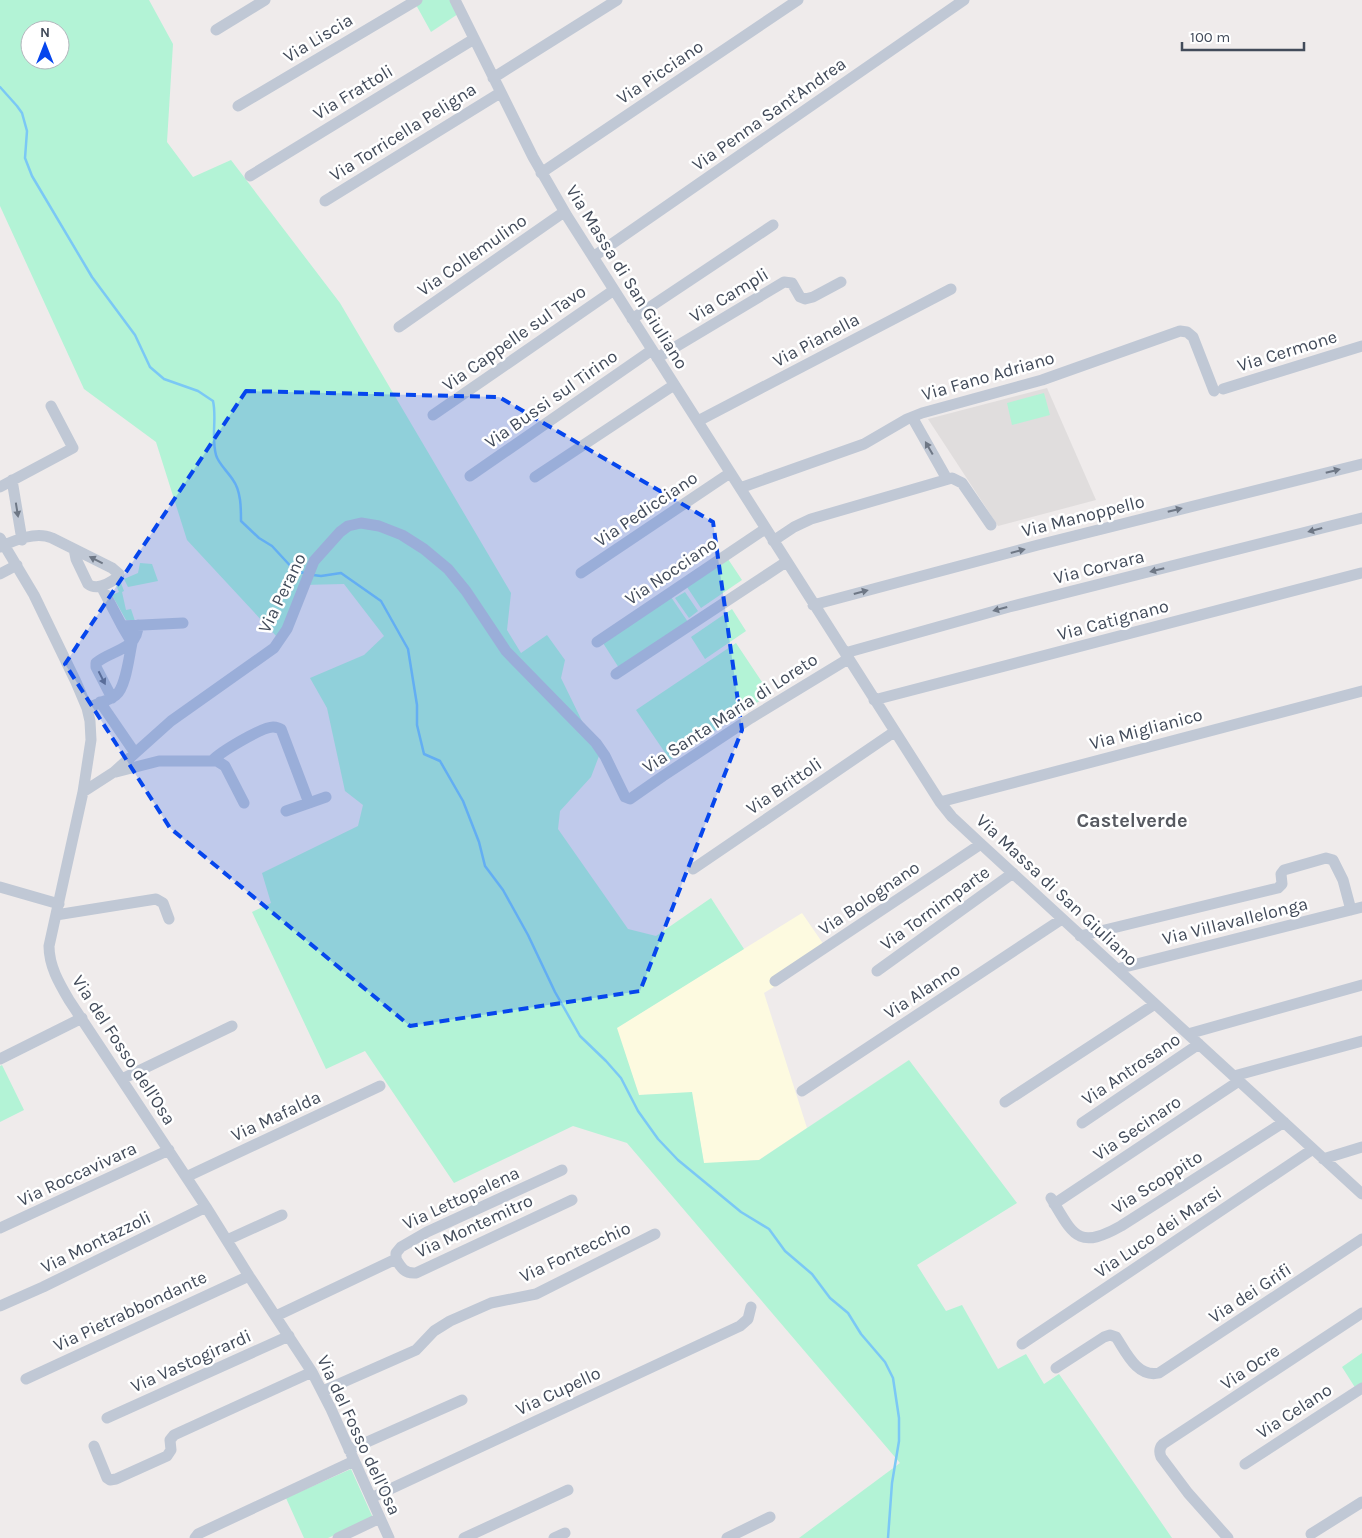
<svg xmlns="http://www.w3.org/2000/svg" width="1362" height="1538" font-family="Karla,sans-serif">
<style>
.commercial{fill:#fdfae0}
.education{fill:#e0dddd}
.green{fill:#b3f3d6;fill-rule:evenodd}
.lines{fill:none;stroke-linecap:round;stroke-linejoin:round}
.stream{stroke:#7bc8f5;stroke-width:2.5}
.minor{stroke:#c0c8d5;stroke-width:11}
.oneway{fill:#6e7785}
.marked{fill:#0646ed;fill-opacity:0.2;stroke:#0646ed;stroke-width:4;stroke-dasharray:10 6;stroke-linejoin:round}
.labels{text-anchor:middle;stroke-width:5;stroke-linejoin:round;paint-order:stroke}
.street-label{font-size:18px;fill:#424b5a;stroke:#fff}
.quarter-label{font-size:20px;font-weight:bold;fill:#575a61;stroke:#fff}
</style>
<rect width="100%" height="100%" fill="#efebeb"/>
<path class="commercial" d="M802,913L824,945L777,985L764,993L807,1128L759,1160L704,1164L692,1093L639,1095L616,1028Z"/>
<path class="education" d="M1047,388L1096,500L998,526L928,419Z"/>
<path class="green" d="M0,0H149L173,44L167,142L193,177L231,160L340,303L511,593L507,630L521,653L547,635L565,660L561,678L599,756L591,777L560,811L558,829L628,929L656,936L711,898L744,949L617,1028L639,1095L692,1092L704,1163L759,1160L909,1060L1017,1203L917,1265L946,1311L962,1305L998,1369L1026,1354L1044,1384L1059,1374L1172,1538H799L900,1463L627,1143L573,1126L454,1183L365,1051L326,1069L252,912L271,903L262,873L358,826L363,805L345,791L327,708L310,678L364,655L384,636L344,584L301,585L278,638L187,540L156,442L84,389L0,206ZM30,30H60V60H30Z
M420,0H451L458,14L431,32L415,3Z
M1044,393L1050,415L1012,425L1007,403Z
M728,559L742,580L701,608L687,587Z
M140,563L152,564L158,581L128,587L124,579L138,573Z
M121,583L124,591L122,592L126,610L131,609L135,621L126,620L112,595L119,592L116,585Z
M685,592L698,611L689,618L675,598Z
M671,597L688,622L619,668L603,643Z
M732,609L746,631L705,659L691,637Z
M736,643L770,694L670,760L636,710Z
M2,1065L24,1110L0,1122V1066Z
M1362,1353V1385L1356,1389L1342,1367Z
M351,1469L373,1518L328,1538H304L286,1498Z"/>
<g class="lines">
<path class="stream" d="M0,87L17,106L22,113L27,131L25,158L32,176L92,277L135,335L150,367L164,379L198,391L213,401C217,418 211,437 216,455C218,463 228,472 233,480C241,491 241,508 241,521L259,538L272,546L296,572L306,573
M313,575L321,576L341,573L381,601L408,649L417,705V725L424,754L440,761L463,801L479,842L485,866L503,890L528,935L555,992L580,1036L606,1061L621,1078L638,1111L658,1139L678,1160L741,1212L769,1229L785,1251L812,1274L830,1298L848,1313L861,1334L885,1362L893,1378L899,1418V1441L892,1483L888,1538"/>
<path class="minor" d="M455,0L533,157L567,216L940,802L952,817L981,844L1362,1194
M216,30L265,0
M493,78L617,0
M238,106L417,0
M541,173L798,0
M250,176L474,39
M325,201L500,93
M593,257L964,0
M632,319L773,225
M399,327L564,212
M657,358L784,282L792,283L800,297L805,299L813,297L841,282
M1223,389L1362,346
M433,415L614,290
M912,417L947,479
M698,421L951,289
M470,476L652,350
M535,477L674,385
M12,480L22,540
M0,487L73,448L51,406
M740,488L864,444L907,419L922,413L1042,380L1180,331L1187,332L1193,337L1214,391
M0,538L34,595L76,682L87,708L90,721L91,740L83,792L49,946C49,966 59,983 69,1000L206,1207L249,1276L312,1372L331,1409L389,1538
M773,541L794,527L811,519L952,478L962,483L991,525
M0,547C15,540 36,531 52,538L112,568L119,574L118,577C110,583 97,591 88,584L76,559L74,549
M581,573L730,473
M0,574L17,565
M101,586L122,626
M813,605L1038,545L1362,464
M597,642L765,529
M845,653L1009,607L1362,518
M616,674L786,562
M112,698L96,667V663C111,650 138,650 138,625
M874,700L1361,573
M100,702L135,753
M87,708C96,704 108,701 116,695C126,687 129,656 132,643L122,626L183,623
M212,761C220,752 262,727 273,727C277,727 277,728 281,729L309,803L286,811
M116,772L159,761H217L225,766L244,803
M83,792L114,772L171,721L274,648L287,629L314,561L340,532L348,526L361,523L379,526L402,535L424,549L448,569L466,591L506,651L596,743L605,756L625,797L630,799L663,776L751,718L848,659
M940,802L1362,691
M309,803L326,797
M693,869L894,732
M0,887L59,904
M56,915L156,899L163,903L169,919
M1080,936L1278,888L1282,884L1281,874L1284,870L1326,858L1333,860L1343,880L1351,910
M1117,969L1362,907
M877,971L1013,873
M775,981L981,844
M1188,1034L1362,985
M0,1059L82,1018
M1234,1076L1362,1041
M122,1079L232,1026
M802,1091L1062,919
M1005,1102L1155,1004
M1082,1123L1199,1044
M1323,1159L1362,1147
M186,1177L380,1086
M1051,1198C1073,1234 1077,1251 1121,1226L1284,1122
M1054,1204L1239,1081
M0,1228L169,1150
M227,1240L282,1215
M396,1259C401,1268 405,1274 416,1273L572,1200
M0,1306L43,1287L206,1207
M276,1316L396,1259V1253L401,1247L427,1232L562,1170
M1022,1344L1313,1149
M1056,1368L1104,1337L1110,1335L1116,1337C1126,1352 1137,1378 1159,1373L1362,1239
M26,1379L249,1276
M323,1391L416,1350L434,1331L450,1321L491,1303L536,1294L655,1234
M107,1418L289,1336
M94,1446L107,1478L110,1480L116,1479L167,1456L171,1450L170,1440L174,1435L312,1372
M349,1450L462,1400
M1245,1464L1362,1388
M371,1498L740,1326L748,1319L751,1307
M1311,1534L1362,1502
M195,1538L198,1534L354,1461
M338,1538L380,1518
M464,1538L568,1490
M554,1538L565,1533
M727,1538L770,1517
M1228,1538L1188,1493L1161,1457C1159,1452 1159,1448 1163,1444L1362,1313"/>
</g>
<defs><path id="oneway-solid" d="M-6-.8H1V-3.2L6.5 0L1 3.2V.8H-6Z" transform="scale(1.25)"/></defs>
<g class="oneway">
<use href="#oneway-solid" transform="translate(929 448) rotate(-120)"/>
<use href="#oneway-solid" transform="translate(1333 471) rotate(-14)"/>
<use href="#oneway-solid" transform="translate(17 510) rotate(81)"/>
<use href="#oneway-solid" transform="translate(1175 510) rotate(-14)"/>
<use href="#oneway-solid" transform="translate(1315 530) rotate(165)"/>
<use href="#oneway-solid" transform="translate(1018 551) rotate(-15)"/>
<use href="#oneway-solid" transform="translate(96 560) rotate(-153)"/>
<use href="#oneway-solid" transform="translate(1157 570) rotate(166)"/>
<use href="#oneway-solid" transform="translate(861 592) rotate(-15)"/>
<use href="#oneway-solid" transform="translate(1000 609) rotate(165)"/>
<use href="#oneway-solid" transform="translate(102 678) rotate(63)"/>
</g>
<path class="marked" d="M246,391L499,397L713,522L742,730L640,991L410,1026L170,828L65,664Z"/>
<g class="labels">
<g class="street-label">
<text transform="translate(318 38) rotate(-31)" y="6">Via Liscia</text>
<text transform="translate(660 72) rotate(-34)" y="6">Via Picciano</text>
<text transform="translate(353 92) rotate(-31)" y="6">Via Frattoli</text>
<text transform="translate(769 114) rotate(-35)" y="6">Via Penna Sant'Andrea</text>
<text transform="translate(403 132) rotate(-32)" y="6">Via Torricella Peligna</text>
<text transform="translate(472 255) rotate(-35)" y="6">Via Collemulino</text>
<text transform="translate(627 277) rotate(58)" y="6">Via Massa di San Giuliano</text>
<text transform="translate(729 295) rotate(-31)" y="6">Via Campli</text>
<text transform="translate(514 338) rotate(-35)" y="6">Via Cappelle sul Tavo</text>
<text transform="translate(816 340) rotate(-28)" y="6">Via Pianella</text>
<text transform="translate(1287 351) rotate(-17)" y="6">Via Cermone</text>
<text transform="translate(988 376) rotate(-16)" y="6">Via Fano Adriano</text>
<text transform="translate(551 399) rotate(-35)" y="6">Via Bussi sul Tirino</text>
<text transform="translate(646 509) rotate(-34)" y="6">Via Pedicciano</text>
<text transform="translate(1083 516) rotate(-14)" y="6">Via Manoppello</text>
<text transform="translate(1099 567) rotate(-14)" y="6">Via Corvara</text>
<text transform="translate(671 571) rotate(-34)" y="6">Via Nocciano</text>
<text transform="translate(282 593) rotate(-64)" y="6">Via Perano</text>
<text transform="translate(1113 620) rotate(-15)" y="6">Via Catignano</text>
<text transform="translate(730 713) rotate(-33)" y="6">Via Santa Maria di Loreto</text>
<text transform="translate(1146 729) rotate(-15)" y="6">Via Miglianico</text>
<text transform="translate(784 786) rotate(-34)" y="6">Via Brittoli</text>
<text transform="translate(1057 890) rotate(43)" y="6">Via Massa di San Giuliano</text>
<text transform="translate(869 898) rotate(-34)" y="6">Via Bolognano</text>
<text transform="translate(935 908) rotate(-36)" y="6">Via Tornimparte</text>
<text transform="translate(1235 921) rotate(-14)" y="6">Via Villavallelonga</text>
<text transform="translate(922 991) rotate(-33)" y="6">Via Alanno</text>
<text transform="translate(124 1050) rotate(57)" y="6">Via del Fosso dell'Osa</text>
<text transform="translate(1131 1069) rotate(-34)" y="6">Via Antrosano</text>
<text transform="translate(276 1116) rotate(-25)" y="6">Via Mafalda</text>
<text transform="translate(1137 1128) rotate(-34)" y="6">Via Secinaro</text>
<text transform="translate(77 1174) rotate(-25)" y="6">Via Roccavivara</text>
<text transform="translate(1157 1182) rotate(-32)" y="6">Via Scoppito</text>
<text transform="translate(461 1198) rotate(-25)" y="6">Via Lettopalena</text>
<text transform="translate(474 1226) rotate(-25)" y="6">Via Montemitro</text>
<text transform="translate(1158 1232) rotate(-34)" y="6">Via Luco dei Marsi</text>
<text transform="translate(96 1242) rotate(-26)" y="6">Via Montazzoli</text>
<text transform="translate(575 1252) rotate(-25)" y="6">Via Fontecchio</text>
<text transform="translate(1250 1293) rotate(-33)" y="6">Via dei Grifi</text>
<text transform="translate(130 1311) rotate(-25)" y="6">Via Pietrabbondante</text>
<text transform="translate(191 1361) rotate(-24)" y="6">Via Vastogirardi</text>
<text transform="translate(1250 1367) rotate(-34)" y="6">Via Ocre</text>
<text transform="translate(558 1391) rotate(-25)" y="6">Via Cupello</text>
<text transform="translate(1294 1411) rotate(-33)" y="6">Via Celano</text>
<text transform="translate(359 1435) rotate(65)" y="6">Via del Fosso dell'Osa</text>
</g>
<g class="quarter-label">
<text x="1132" y="827">Castelverde</text>
</g>
</g>
<g transform="translate(45 45)"><circle r="24" fill="#ffffff" stroke="#b3b7bd"/>
<path d="M0-4L9 19L0 12L-9 19Z" fill="#0646ed"/>
<text y="-8" font-size="14" font-weight="bold" text-anchor="middle" fill="#424b5a">N</text>
</g>
<path d="M1182 42v8h122v-8" fill="none" stroke="#424b5a" stroke-width="2.5"/>
<text x="1190" y="42" font-size="15" fill="#424b5a" stroke="#ffffff" stroke-width="4" paint-order="stroke">100 m</text>
</svg>
